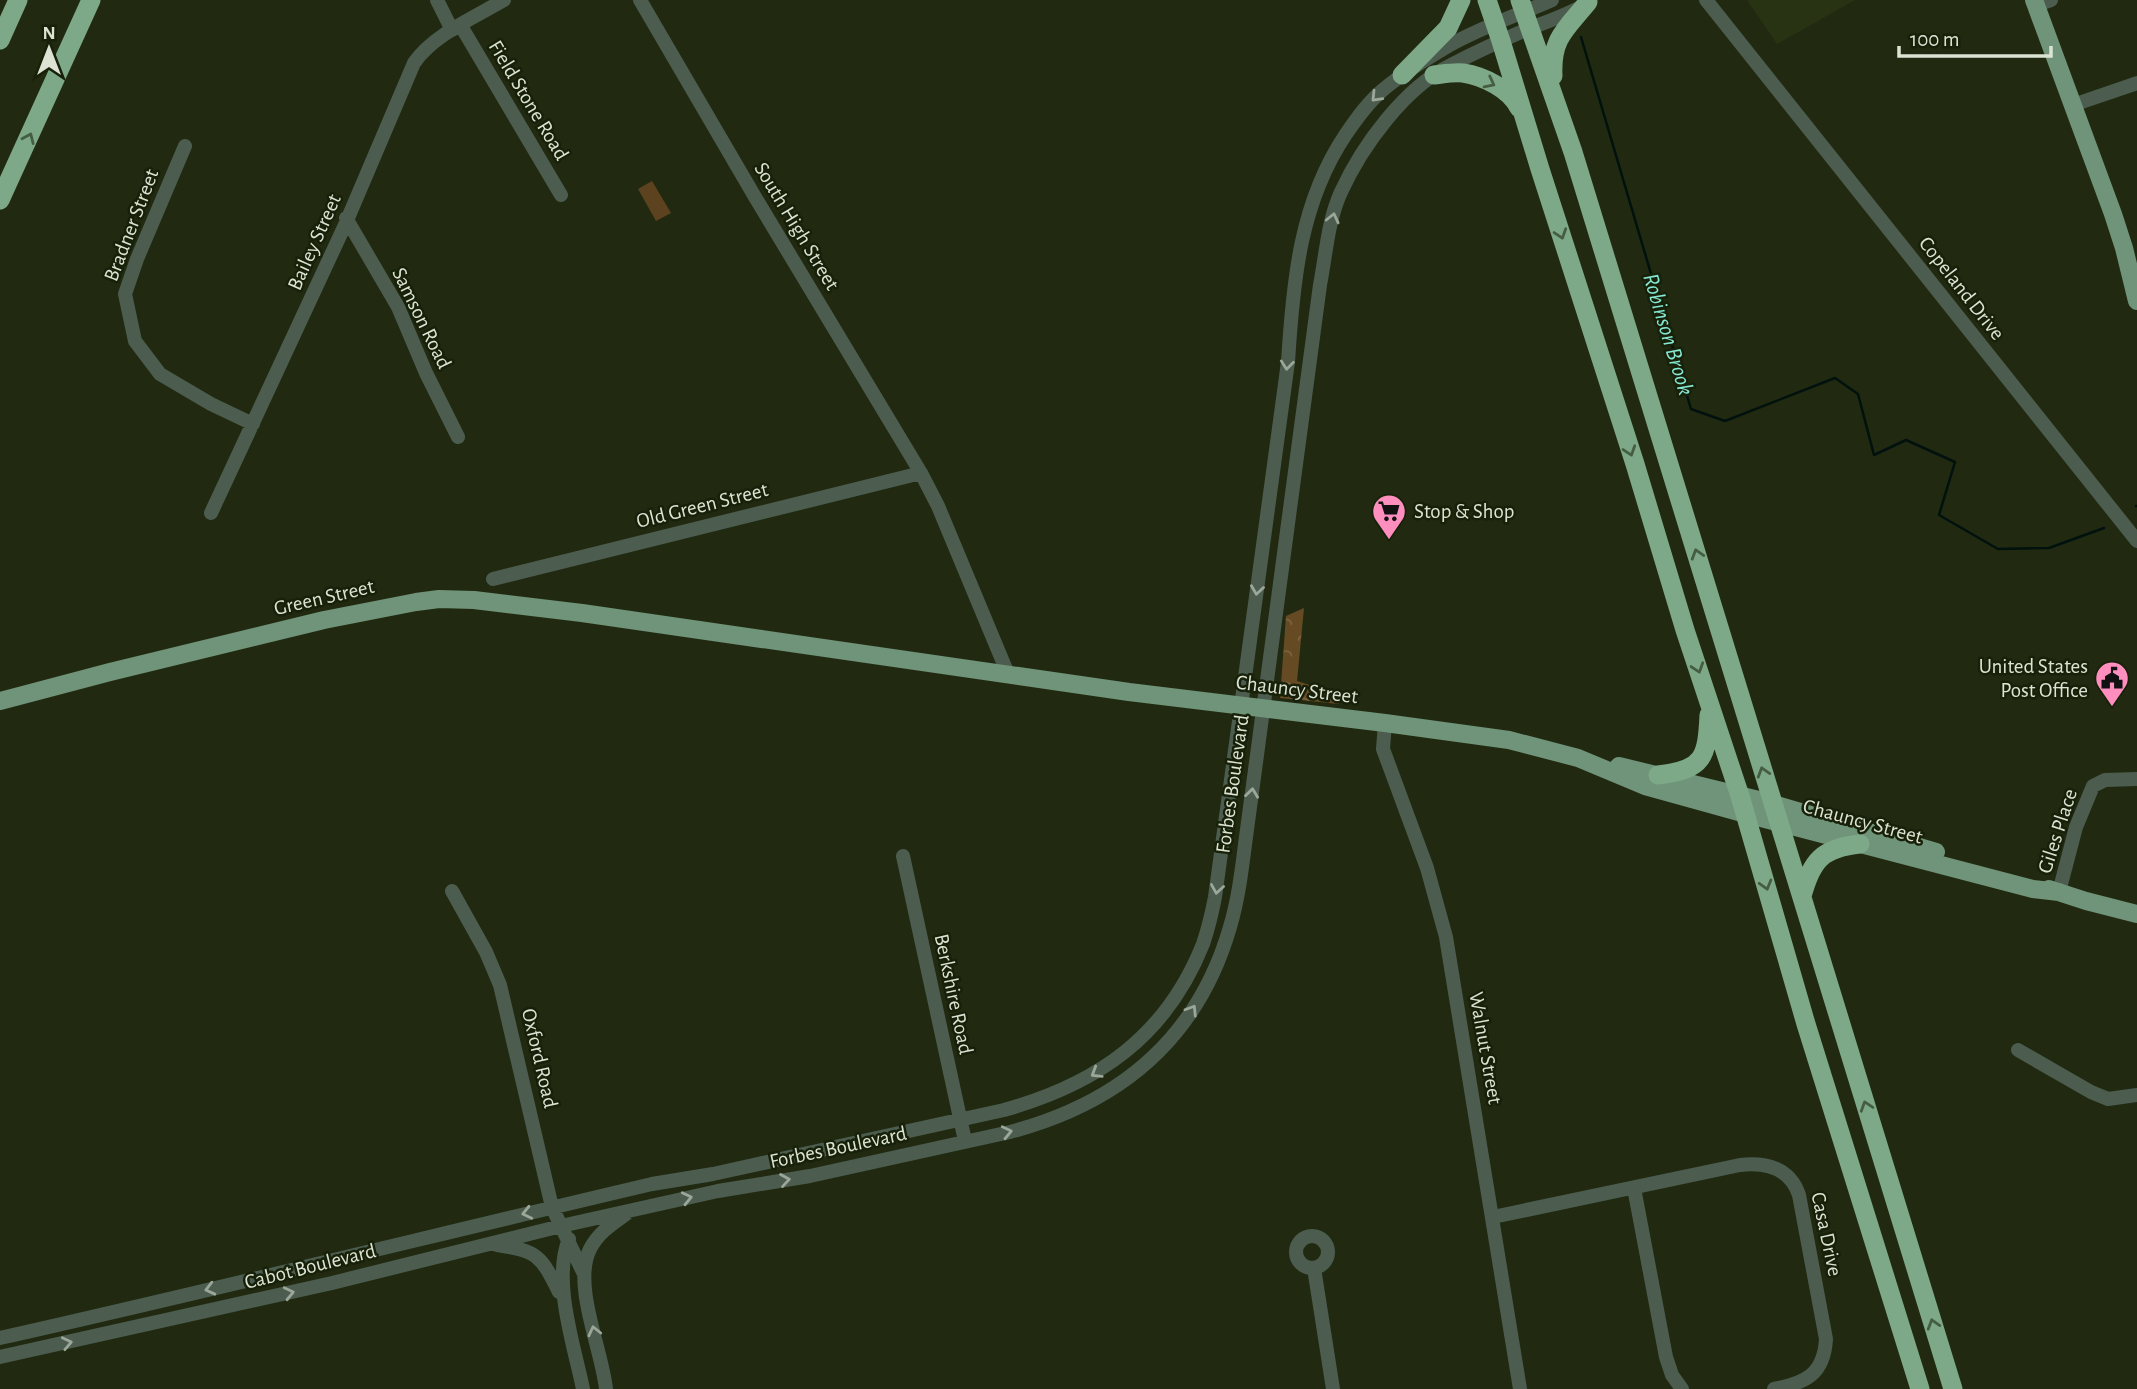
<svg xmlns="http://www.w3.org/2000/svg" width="2137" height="1389" font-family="'Alegreya Sans',sans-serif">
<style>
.built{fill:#273313}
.green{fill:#5c421f}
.forest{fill:url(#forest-crowns)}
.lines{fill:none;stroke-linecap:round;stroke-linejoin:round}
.stream{stroke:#01110d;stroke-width:2.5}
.minor{stroke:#4c5d50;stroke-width:14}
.major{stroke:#6f9479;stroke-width:18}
.highway{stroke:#7da989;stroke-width:19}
.oneway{stroke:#455e42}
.oneway2{stroke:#9ba798}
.labels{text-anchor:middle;stroke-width:5;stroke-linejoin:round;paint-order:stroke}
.street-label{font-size:21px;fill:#dce3d3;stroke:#172008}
.poi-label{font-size:21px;fill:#dce3d3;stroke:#172008;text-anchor:start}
.water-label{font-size:23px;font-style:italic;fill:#86e7d3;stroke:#172008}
</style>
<defs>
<pattern id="forest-crowns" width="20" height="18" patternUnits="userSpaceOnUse" patternTransform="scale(1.75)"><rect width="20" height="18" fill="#664a23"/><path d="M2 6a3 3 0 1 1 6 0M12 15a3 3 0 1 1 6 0" fill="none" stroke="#7b6442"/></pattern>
</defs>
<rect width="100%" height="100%" fill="#212a11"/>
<path class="built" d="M1747,0H1855L1777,44Z"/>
<path class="green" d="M652,181L671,213L656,221L638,189Z"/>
<path class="forest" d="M1304,608L1297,681L1338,694L1339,704L1280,698L1286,616Z"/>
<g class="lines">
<path class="stream" d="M1581,37L1691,409L1725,421L1835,378L1858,394L1874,455L1906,440L1955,462L1939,515L1998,549L2049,548L2104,528
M2136,506H2137"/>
<path class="minor" d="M437,0L452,30
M640,0L755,197L921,473L938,506L1008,674
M1706,0L2137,541
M2036,5L2051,0
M461,26L561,195
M2073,105L2137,83
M185,146L137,259L125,294L135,341L160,374L211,404L253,424
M346,218L398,307L426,373L458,437
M211,513L345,225L414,63C433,35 475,17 504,0
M493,579L921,473
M1385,723L1383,749L1427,868L1446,937L1520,1389
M903,856L965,1141
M452,891L486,952L500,985L552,1207L583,1272
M2059,892L2076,827L2093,786L2105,780L2137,779
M2018,1050L2091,1092L2108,1099L2137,1095
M1634,1188L1666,1357L1672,1375L1682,1389
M1493,1217L1740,1165C1766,1162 1790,1168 1799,1195L1826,1339C1824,1374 1806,1383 1774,1389
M1296 1252a16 16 0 1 1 32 0a16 16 0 1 1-32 0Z
M569,1239C552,1281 574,1345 583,1389
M497,1245C538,1251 541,1256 559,1292
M1314,1268L1333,1389
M0,1338C218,1289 435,1235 652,1184L713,1174L1004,1110C1097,1084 1166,1037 1203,944C1208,929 1212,913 1215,897L1288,362C1293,281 1300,202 1346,134C1357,118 1369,101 1384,89C1404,72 1428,58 1450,45C1482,27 1518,15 1552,0
M0,1357L332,1283L561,1226L718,1191L810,1176L1010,1132C1120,1103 1198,1038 1230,927C1239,897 1242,867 1246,837L1320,285C1326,254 1328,220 1341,192C1362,146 1405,87 1451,65C1476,52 1502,40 1528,29C1546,22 1565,16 1582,6
M606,1389C602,1350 572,1284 590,1249C598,1233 612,1224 626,1214"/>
<path class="major" d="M2034,0L2113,214L2124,248L2137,301
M0,701L110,672L324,620L416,602L439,599L474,600L582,613L1129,692L1385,723L1509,740L1578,758L1645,786L1746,814L2033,889L2059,892
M1619,766L1763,801L1936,852
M2049,889L2086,901L2137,914"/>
<path class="highway" d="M1487,0L1501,41L1540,169L1635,464L1685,630L1740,796L1806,1024L1920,1389
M1520,0L1573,152L1953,1389
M0,40L18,0
M1402,75L1448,28L1461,0
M1434,75C1443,74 1454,72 1463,73C1483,76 1510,89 1519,108
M1553,76C1551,38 1566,29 1588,2
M0,200L91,0
M1658,775C1704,770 1707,757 1709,715
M1802,896C1812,860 1822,848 1860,844"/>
</g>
<defs><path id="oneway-chevron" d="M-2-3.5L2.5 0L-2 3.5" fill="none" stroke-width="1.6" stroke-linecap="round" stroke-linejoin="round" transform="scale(1.75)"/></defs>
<g class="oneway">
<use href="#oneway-chevron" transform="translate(1490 83) rotate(27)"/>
<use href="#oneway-chevron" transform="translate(29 138) rotate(-66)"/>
<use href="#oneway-chevron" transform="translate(1561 234) rotate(72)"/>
<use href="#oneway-chevron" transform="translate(1630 451) rotate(72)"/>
<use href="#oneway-chevron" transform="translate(1697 554) rotate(-107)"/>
<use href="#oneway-chevron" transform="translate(1698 668) rotate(72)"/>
<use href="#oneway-chevron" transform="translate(1763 772) rotate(-107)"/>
<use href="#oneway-chevron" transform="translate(1766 885) rotate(74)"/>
<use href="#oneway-chevron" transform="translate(1866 1106) rotate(-108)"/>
<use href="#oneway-chevron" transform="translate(1933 1324) rotate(-107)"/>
</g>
<g class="oneway2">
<use href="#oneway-chevron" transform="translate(1376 97) rotate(134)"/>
<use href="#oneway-chevron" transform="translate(1333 218) rotate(-77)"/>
<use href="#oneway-chevron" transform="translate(1287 365) rotate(96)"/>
<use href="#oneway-chevron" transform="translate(1257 590) rotate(98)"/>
<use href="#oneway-chevron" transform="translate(1252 793) rotate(-83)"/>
<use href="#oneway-chevron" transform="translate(1217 889) rotate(99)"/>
<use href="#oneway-chevron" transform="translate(1192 1010) rotate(-58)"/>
<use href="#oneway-chevron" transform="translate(1096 1073) rotate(148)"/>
<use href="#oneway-chevron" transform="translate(1007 1132) rotate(-13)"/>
<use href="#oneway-chevron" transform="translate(785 1180) rotate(-9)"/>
<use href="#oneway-chevron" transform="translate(687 1198) rotate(-13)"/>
<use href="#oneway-chevron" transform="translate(527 1213) rotate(167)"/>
<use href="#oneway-chevron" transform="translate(210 1289) rotate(166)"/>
<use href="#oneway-chevron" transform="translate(289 1293) rotate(-13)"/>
<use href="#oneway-chevron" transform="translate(594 1331) rotate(-103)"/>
<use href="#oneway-chevron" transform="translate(67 1343) rotate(-12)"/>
</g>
<defs>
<g id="supermarket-pin" transform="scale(1.75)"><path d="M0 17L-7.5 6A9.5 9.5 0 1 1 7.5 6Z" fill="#fe8ebe" stroke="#172008"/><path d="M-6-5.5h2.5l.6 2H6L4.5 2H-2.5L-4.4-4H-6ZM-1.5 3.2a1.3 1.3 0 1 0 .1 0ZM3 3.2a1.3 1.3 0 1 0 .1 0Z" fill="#111"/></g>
<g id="civic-pin" transform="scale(1.75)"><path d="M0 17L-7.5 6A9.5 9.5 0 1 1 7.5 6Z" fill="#fe8ebe" stroke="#172008"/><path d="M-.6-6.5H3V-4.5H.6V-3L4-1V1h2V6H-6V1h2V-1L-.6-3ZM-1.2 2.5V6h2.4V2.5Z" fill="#111"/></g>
</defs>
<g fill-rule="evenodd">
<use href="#supermarket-pin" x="1389" y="511"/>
<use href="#civic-pin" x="2112" y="678"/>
</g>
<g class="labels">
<g class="street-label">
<text transform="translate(529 100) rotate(59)" y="7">Field Stone Road</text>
<text transform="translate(131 225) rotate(-69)" y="7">Bradner Street</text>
<text transform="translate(797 226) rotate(59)" y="7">South High Street</text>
<text transform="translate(314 242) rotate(-66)" y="7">Bailey Street</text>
<text transform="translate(1962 288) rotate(52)" y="7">Copeland Drive</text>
<text transform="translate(422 318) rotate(64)" y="7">Samson Road</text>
<text transform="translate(702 505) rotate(-14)" y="7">Old Green Street</text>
<text transform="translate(324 597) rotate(-13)" y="7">Green Street</text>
<text transform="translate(1297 689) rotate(7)" y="7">Chauncy Street</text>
<text transform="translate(1232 784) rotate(-82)" y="7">Forbes Boulevard</text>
<text transform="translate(1863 821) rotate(15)" y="7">Chauncy Street</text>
<text transform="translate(2057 831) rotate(-72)" y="7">Giles Place</text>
<text transform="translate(954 994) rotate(78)" y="7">Berkshire Road</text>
<text transform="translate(1486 1048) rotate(80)" y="7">Walnut Street</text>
<text transform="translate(540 1058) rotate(77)" y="7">Oxford Road</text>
<text transform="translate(838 1147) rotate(-12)" y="7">Forbes Boulevard</text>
<text transform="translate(1827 1234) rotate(78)" y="7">Casa Drive</text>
<text transform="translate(310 1266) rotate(-14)" y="7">Cabot Boulevard</text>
</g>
<g class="poi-label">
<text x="1414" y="518">Stop &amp; Shop</text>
<text x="2088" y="673" text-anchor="end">United States<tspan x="2088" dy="24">Post Office</tspan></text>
</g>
<g class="water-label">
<text transform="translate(1669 334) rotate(73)" y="8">Robinson Brook</text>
</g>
</g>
<g transform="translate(49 49)" stroke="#172008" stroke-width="5" paint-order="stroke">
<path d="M0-5L12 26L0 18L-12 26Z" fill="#dce3d3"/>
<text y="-10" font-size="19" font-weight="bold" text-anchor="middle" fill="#dce3d3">N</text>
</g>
<path d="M1899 46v10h152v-10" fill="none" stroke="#dce3d3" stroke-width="3.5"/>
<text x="1910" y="46" font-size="21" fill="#dce3d3" stroke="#172008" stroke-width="5" paint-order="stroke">100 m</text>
</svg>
